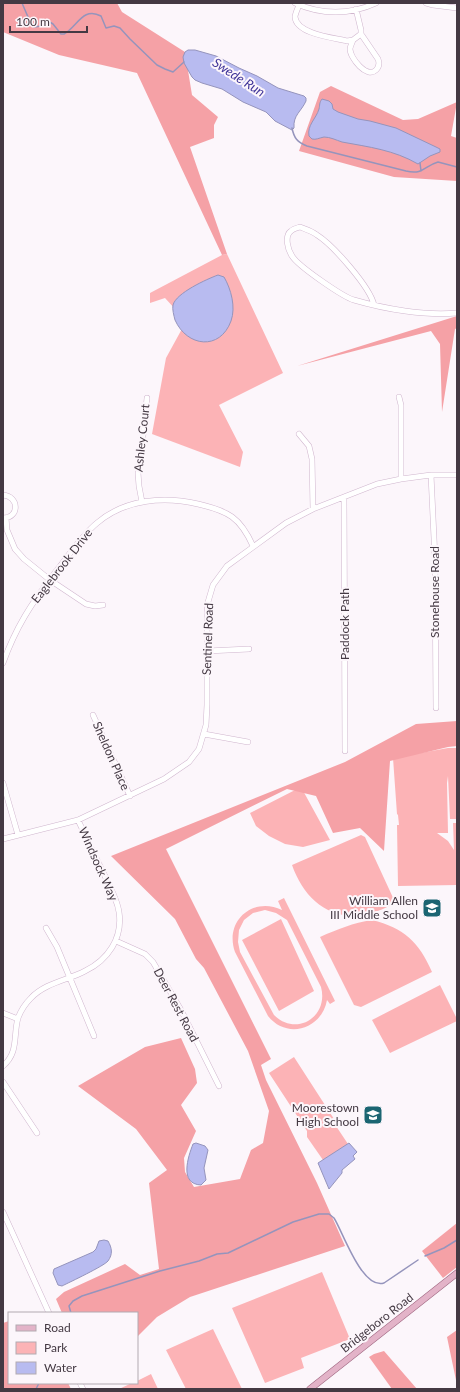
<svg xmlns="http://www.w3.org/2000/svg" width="460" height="1392" font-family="Lato,sans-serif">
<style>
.green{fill:#fcb3b6;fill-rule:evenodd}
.forest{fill:#f5a1a6}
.water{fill:#b8bbf0;stroke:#9594bc}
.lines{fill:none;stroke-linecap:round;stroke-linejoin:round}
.stream{stroke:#9594bc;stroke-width:1.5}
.minor-casing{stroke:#d0b6ce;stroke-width:6}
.major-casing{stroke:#a06882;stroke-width:7}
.minor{stroke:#fff;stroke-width:5}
.major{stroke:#e3b3c8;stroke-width:6}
.labels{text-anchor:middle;stroke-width:4;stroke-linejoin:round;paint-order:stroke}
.street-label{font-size:12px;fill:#443943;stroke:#fcf6fb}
.poi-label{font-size:12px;fill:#443943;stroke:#fcf6fb;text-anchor:end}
.water-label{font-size:13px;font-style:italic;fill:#42379a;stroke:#fcf6fb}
</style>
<rect width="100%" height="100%" fill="#fcf6fb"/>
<path class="green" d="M227,254L283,373L219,405L243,452L240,467L152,434L166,358L183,327L176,310L165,298L150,303V293L222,255Z
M448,748H457V819H450L448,776L447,783L448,833H437L448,841L454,850L453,823H457V885L398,886L397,825H399L398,815L397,814L393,758Z
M301,787L330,840L303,847L285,844L269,836L256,826L250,813Z
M361,835L365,837L395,902C386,909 378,911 367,914C330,922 304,899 292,865Z
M284,898L335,1001L330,1004L327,1000C322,1029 287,1040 268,1016L235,952C224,921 253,896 282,910L278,901ZM265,910L276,913L287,920L321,987C329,1017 296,1037 274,1015L240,952L238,942L239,930L244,920L253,913Z
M281,919L314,991L279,1011L242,940Z
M372,920C404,928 419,942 432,972L361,1007L354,1005L320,937C338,929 353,923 372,920Z
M440,985L457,1019V1021L390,1053L372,1020Z
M294,1057L334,1119V1123L348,1144L323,1160L307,1137V1131L269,1073Z
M322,1272L350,1339L301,1358L304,1368L265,1383L232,1308Z
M213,1329L242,1389H186L166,1350Z
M151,1374L158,1389H119L132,1383H137V1381Z"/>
<path class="forest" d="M3,3H117L122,12L185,52L192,95L218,117L214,125V138L190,147L227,254L222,255L137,73L59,55L3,32Z
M331,86L403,120L418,119L457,102L451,136L457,138V181L394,177L299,151L320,92Z
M457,316V328L455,329L442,412L440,344L431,331L297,366Z
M457,721V746L448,747L390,761L384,851L360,828L333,833L316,796L287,789L166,849L271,1059L261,1065L266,1080L317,1183L345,1246L190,1297L157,1317L137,1337V1313H62L56,1299L64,1292L125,1264L140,1275L159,1269L149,1183L167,1170L136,1129L78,1086L145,1047L181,1038L195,1069L197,1083L181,1105L196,1131L184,1158L185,1172L194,1187L240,1179L251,1150L263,1143L269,1111L248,1051L204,968L196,959L175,919L111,856L345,762L416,724Z
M457,1223V1267L443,1278L422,1251Z
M9,1321V1383H68L71,1389H3V1323Z
M457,1330V1385L447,1337Z
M384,1351L417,1389H392L369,1357L374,1354Z"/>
<path class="water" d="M188,50H195L216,56L239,68L257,76L278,88L304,96L306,98V101C301,112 293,115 294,128L292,130L275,121L266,112L243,102L222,89L202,83L195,80L192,77L184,63L183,57L185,52Z
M322,99L329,101L332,104L333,109L338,112L358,119L370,121L396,128L436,147L440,149V152L430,156L418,164C394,150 369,147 342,142C336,140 330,137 324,137C319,138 316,140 312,139L309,136C307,125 316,119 319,109C320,105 319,103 322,99Z
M218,275L224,277C231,289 236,307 231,321C220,351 187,347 175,320C174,316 172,309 173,305C176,293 207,279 218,275Z
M196,1143L205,1146L208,1150L204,1168L206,1180L201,1185C179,1184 188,1157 193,1144Z
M349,1143L357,1152L353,1156L355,1159L342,1170V1173L329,1189L318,1163Z
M104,1240L108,1241C112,1248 113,1254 108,1261C104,1266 70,1282 62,1286L58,1285L53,1273L54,1269L93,1252L96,1249L99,1241Z"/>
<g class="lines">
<path class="stream" d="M22,3L31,24L34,27L41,26L48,21L53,24L61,34H64C77,27 83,6 101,16L106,28L114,26L120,28L130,39L157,65L165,69L173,72L184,62
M292,128C294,138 297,142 307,146L406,171C424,175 424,166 438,162L457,167
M420,163L421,171
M425,1256L444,1248L457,1240
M71,1313L69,1306L73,1301L82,1296L160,1271L199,1261L217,1254L228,1253L293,1222L319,1214H329L334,1218C343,1232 362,1290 384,1283L418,1260
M36,1389L39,1383"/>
<g class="minor-casing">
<path id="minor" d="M295,3C321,15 350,15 376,3
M426,3L433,5L457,8
M299,5C298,8 295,14 295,17C296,34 335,38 347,41L353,40L361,34V30L356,9
M353,40C352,43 350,47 350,49C350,58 367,79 376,70C379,67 380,64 378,59L361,34
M374,305C370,287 333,245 317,235C312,231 305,229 300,227C297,228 293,229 291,231C284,236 288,250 292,256C298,266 343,297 354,300C385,309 425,316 457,313
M399,397L401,405V479
M299,434L309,446L312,459L313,509
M431,475L435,559L436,708
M3,495C19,496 20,518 3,518
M344,497L345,751
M142,502L139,486L138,473L143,436L147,398
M6,518L7,530L15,549L24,559L50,580L86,604L95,606L103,605
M207,651L249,649
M3,663C16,627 31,604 54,574C68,557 80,537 97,523C125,499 164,496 198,504C228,511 240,517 253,546
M93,715L130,796
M204,734L248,742
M3,783L18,835
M3,839L78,820L164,779L189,762L199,749L206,725L207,705V612L208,602L213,585L227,566L286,523L313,509L377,484L401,479L431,475H457
M46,928L57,947L94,1036
M116,941L145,954L153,962L181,1010L219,1086
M3,1013L18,1019
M3,1066C19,1052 13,1036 18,1018C21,1010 25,1004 31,998C45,983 68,980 85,971C108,960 123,938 119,912C117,898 108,883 102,870C94,854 86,837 78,820
M3,1082L37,1133
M3,1212L49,1313
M80,1383L83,1389"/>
</g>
<g class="major-casing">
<path id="major" d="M310,1389L457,1273"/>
</g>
<use href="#minor" class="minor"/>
<use href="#major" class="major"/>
</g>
<defs>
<g id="school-square" transform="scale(1)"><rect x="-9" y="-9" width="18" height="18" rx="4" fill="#1b6572" stroke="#fcf6fb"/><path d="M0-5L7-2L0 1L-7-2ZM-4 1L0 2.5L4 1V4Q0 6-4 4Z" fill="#fff"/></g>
</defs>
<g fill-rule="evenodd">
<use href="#school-square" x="432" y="908"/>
<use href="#school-square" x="373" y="1115"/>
</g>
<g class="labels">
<g class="street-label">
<text transform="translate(142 438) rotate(-84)" y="4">Ashley Court</text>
<text transform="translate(62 566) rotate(-52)" y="4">Eaglebrook Drive</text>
<text transform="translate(435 592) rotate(-90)" y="4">Stonehouse Road</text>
<text transform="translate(345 624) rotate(-90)" y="4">Paddock Path</text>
<text transform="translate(208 639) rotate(-88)" y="4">Sentinel Road</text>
<text transform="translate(111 756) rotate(66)" y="4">Sheldon Place</text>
<text transform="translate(98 864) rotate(66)" y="4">Windsock Way</text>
<text transform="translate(176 1005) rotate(62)" y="4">Deer Rest Road</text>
<text transform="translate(377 1323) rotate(-38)" y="4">Bridgeboro Road</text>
</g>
<g class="poi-label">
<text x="418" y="905">William Allen<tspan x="418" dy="14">III Middle School</tspan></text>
<text x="359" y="1112">Moorestown<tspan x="359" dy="14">High School</tspan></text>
</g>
<g class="water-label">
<text transform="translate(239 77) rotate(33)" y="5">Swede Run</text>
</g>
</g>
<rect width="460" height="1392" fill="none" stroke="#443943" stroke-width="8"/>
<rect x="8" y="1312" width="130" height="72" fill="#fcf6fb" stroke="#b2aab1"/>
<rect x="16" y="1325" width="20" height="6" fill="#e3b3c8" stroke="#b2aab1"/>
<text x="44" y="1332" font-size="12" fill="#443943">Road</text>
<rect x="16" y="1342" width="20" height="12" fill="#fcb3b6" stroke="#b2aab1"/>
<text x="44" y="1352" font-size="12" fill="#443943">Park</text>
<rect x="16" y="1362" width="20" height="12" fill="#b8bbf0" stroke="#b2aab1"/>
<text x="44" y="1372" font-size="12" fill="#443943">Water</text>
<path d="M10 26v6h77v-6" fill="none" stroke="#443943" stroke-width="2"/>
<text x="16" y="26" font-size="12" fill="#443943" stroke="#fcf6fb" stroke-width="3" paint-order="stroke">100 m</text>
</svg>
